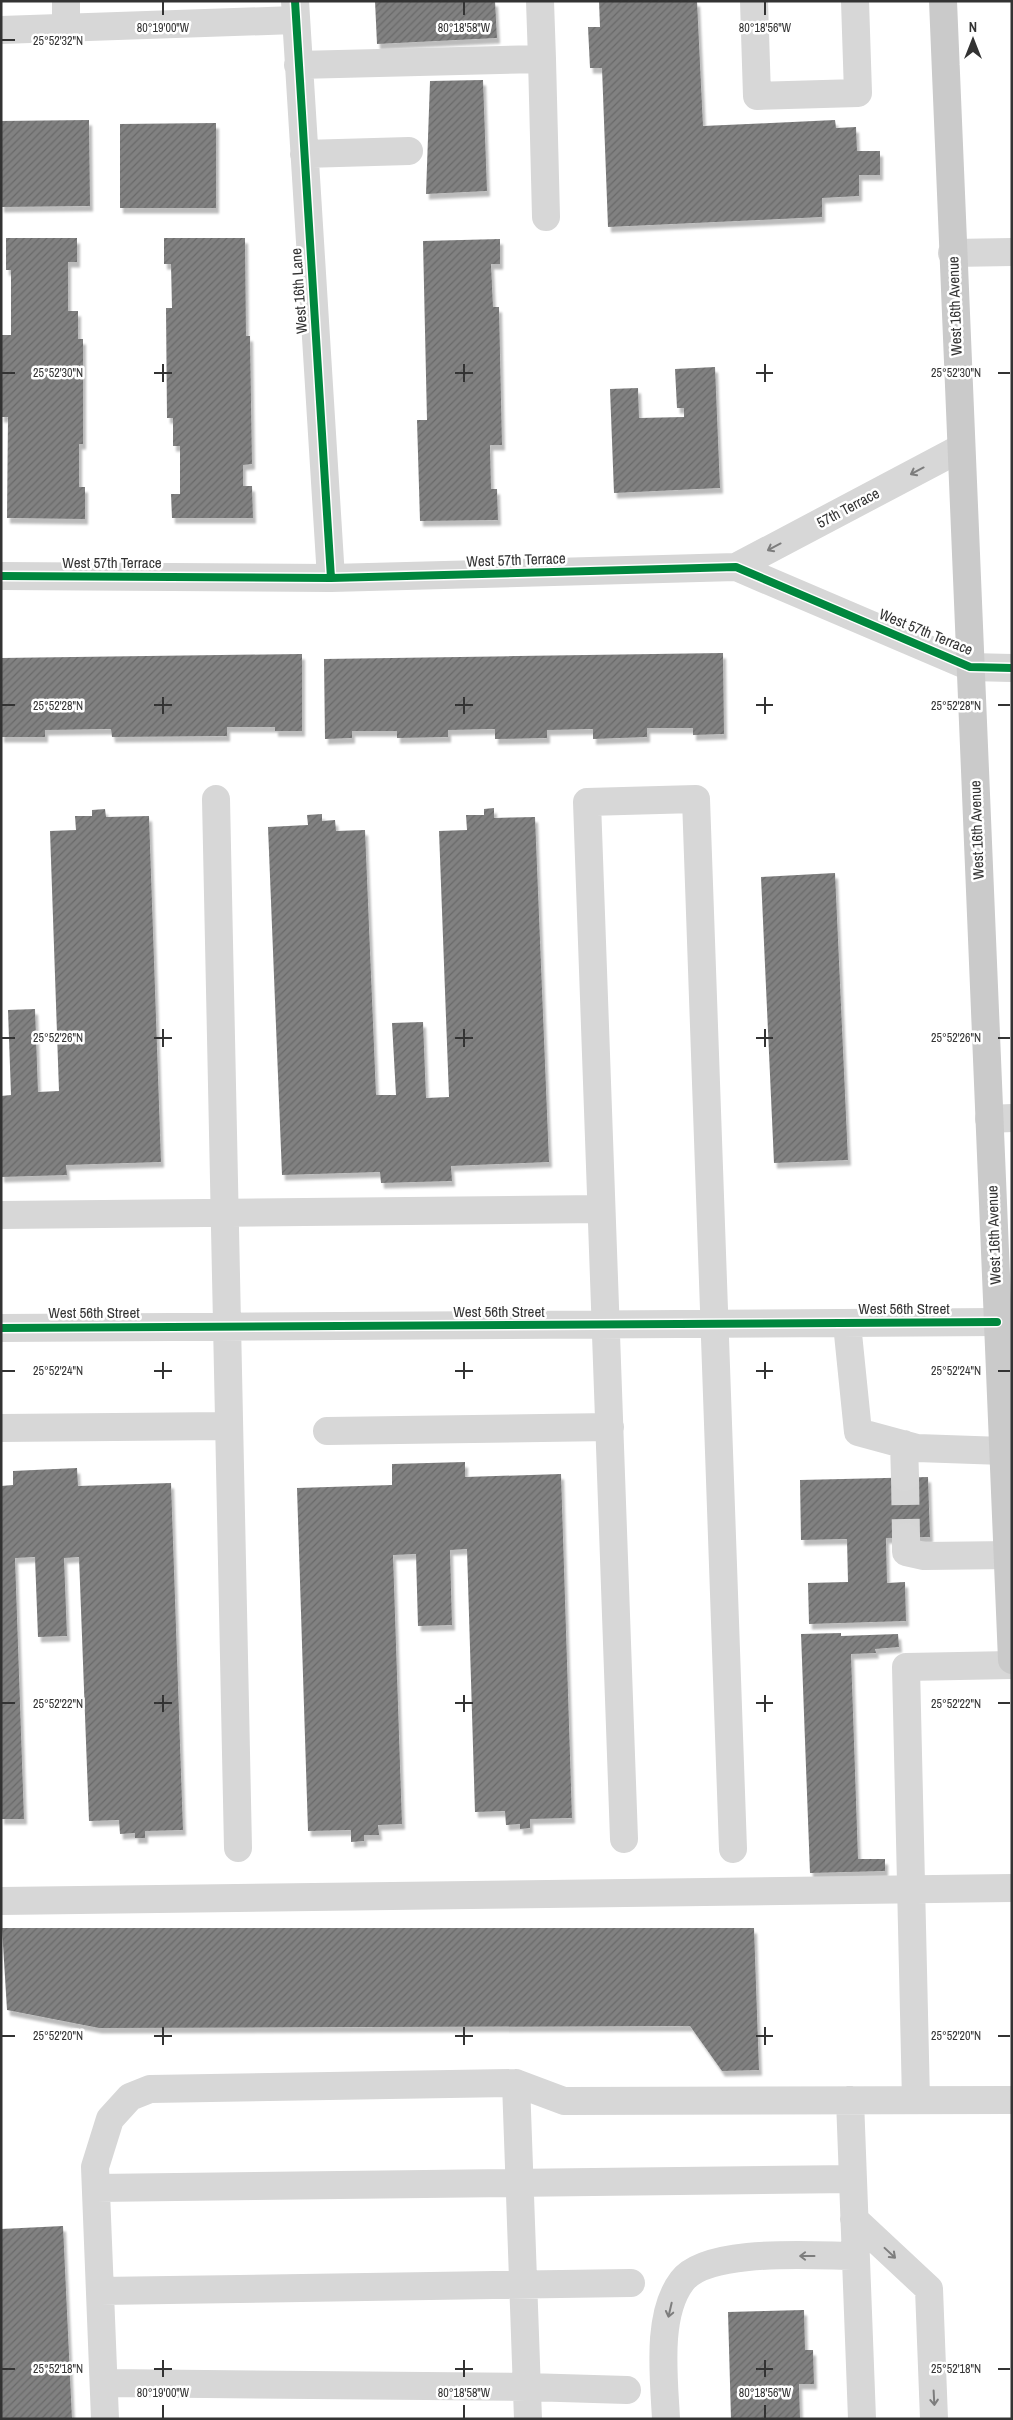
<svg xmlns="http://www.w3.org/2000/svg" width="1013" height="2420" font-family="'Archivo Narrow',sans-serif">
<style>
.building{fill:url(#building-hatch);filter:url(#shadow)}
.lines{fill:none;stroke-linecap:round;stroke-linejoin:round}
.minor-tunnel{stroke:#d6d6d6;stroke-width:28;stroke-dasharray:28 14;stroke-linecap:butt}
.minor{stroke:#d7d7d7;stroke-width:28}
.major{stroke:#cacaca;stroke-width:28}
.cycleway-casing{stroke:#fff;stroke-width:11}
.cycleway{stroke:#00873e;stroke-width:8}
.oneway{stroke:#7d7d7d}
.ticks{fill:none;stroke:#333;stroke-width:2}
.labels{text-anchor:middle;stroke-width:5;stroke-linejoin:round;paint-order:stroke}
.street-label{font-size:15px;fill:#333;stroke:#fff}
.ticks-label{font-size:12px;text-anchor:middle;fill:#333;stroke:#fff;stroke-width:5;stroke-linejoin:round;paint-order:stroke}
</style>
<defs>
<pattern id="building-hatch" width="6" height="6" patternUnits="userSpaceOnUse" patternTransform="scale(1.25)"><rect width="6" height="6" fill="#818181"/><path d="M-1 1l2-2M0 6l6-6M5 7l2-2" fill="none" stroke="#6a6a6a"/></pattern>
<filter id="shadow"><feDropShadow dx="3" dy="5.5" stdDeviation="1" flood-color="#0004"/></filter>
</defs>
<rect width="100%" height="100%" fill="#fff"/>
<path class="building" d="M375,1H495L497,38L377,44Z
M599,1H697L703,126L835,120L836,128L856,127L857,151H880V175H859V196L822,198V217L608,227L602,68H590L588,27H600Z
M483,80L487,191L426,194L430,81Z
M89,120L90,206L1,207V121Z
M216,123V208H120V124Z
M6,238H77V262H68V311H78V339H83V444H79V487H85V519L7,518L8,417H1V335H11V270H6Z
M164,238H245L246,336H250L252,464L243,465V486H252L253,518H172L171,494H180V446H173V418H167L166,308H172L171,264H164Z
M500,239V264H491L493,307H499L502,445H490L491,489H497L498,520L420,521L417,420H427L423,241Z
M715,367L720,488L614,493L610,389L638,388L639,418L684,417V408H677L675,369Z
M723,653L724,734L693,735V728H647V737L593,739V729L547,730V738L495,739V729L448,730V737L397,738V731H352V738L325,739L324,659Z
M302,654V731H275V727H227V736L112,737L111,729L45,730V737H1V658Z
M494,808V818L535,817L549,1162L451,1166L452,1181L381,1183L380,1172L282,1175L268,827L308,825L307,815L322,814V821L335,820L336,831L365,830L376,1095H396L392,1023L423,1022L426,1098L449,1097L439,831L467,830L466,815H484V809Z
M105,809L106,817L149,816L161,1162L66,1165L67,1175L1,1177V1096L11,1095L8,1010L35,1009L38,1092L59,1091L50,831L76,830L75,816H92V810Z
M835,873L848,1160L774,1163L761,877Z
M465,1462V1477L561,1474L572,1818L530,1819V1828L520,1829V1824L506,1825L505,1811L475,1812L467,1549L450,1550L452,1625L418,1626L416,1554L393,1555L402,1824L378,1825L379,1835H364V1841L351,1842V1830L308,1831L297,1488L392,1485V1464Z
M77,1468L78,1486L171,1483L183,1830L145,1831V1838H135V1833L120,1834L119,1820L89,1821L79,1557L64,1558L67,1636L38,1637L35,1557L15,1558L24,1819H1V1486L13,1485V1471Z
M928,1477L930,1537L886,1538L887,1583L905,1582L906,1621L809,1624L808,1583L848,1582L847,1539L801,1540L800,1480Z
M841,1633V1636L898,1634L899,1647L875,1649L876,1653L851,1654L858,1859H885V1871L810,1873L801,1634Z
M2,1928H754L759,2070L722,2071L690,2026L99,2028L7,2010Z
M63,2226L72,2419H1V2229Z
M804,2310L805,2350H813L814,2384H799L800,2419H731L728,2312Z"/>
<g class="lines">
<path class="minor-tunnel" d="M905,1477L906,1537"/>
<path class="minor" d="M66,1V28
M295,1L331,578
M540,1L542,59
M754,1L757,96L858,93L855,1
M1,30L295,20
M298,65L542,59L546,217
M304,154L409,151
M952,253L1012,252
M736,567L961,448
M1,576L331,578L736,567L970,667L1012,668
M216,799L238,1848
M989,1119L1012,1118
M1,1215L601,1209
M847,1324L858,1432L917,1448L1003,1451
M1,1328L997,1322
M1,1428L228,1426
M327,1431L610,1427
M904,1444L905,1477
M906,1537V1552L924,1556L1012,1555
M624,1839L587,802L696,799L733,1849
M1,1901L1012,1888
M516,2083L528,2419
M850,2100L862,2419
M916,2100L906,1667L1012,1665
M96,2188L853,2179
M854,2219L929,2289L934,2419
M100,2291L631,2283
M104,2383L527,2387L627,2390
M105,2419L95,2167L110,2119L130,2097L150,2089L516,2083L564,2101L1012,2100
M666,2419C664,2378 656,2315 682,2281C707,2247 816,2256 855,2256"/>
<path class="major" d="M943,1L1012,1660"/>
<g class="cycleway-casing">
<path id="cycleway" d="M295,1L331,578
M1,576L331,578L736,567L970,667L1012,668
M1,1328L997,1322"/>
</g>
<use href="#cycleway" class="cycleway"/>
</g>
<defs><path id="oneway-shaft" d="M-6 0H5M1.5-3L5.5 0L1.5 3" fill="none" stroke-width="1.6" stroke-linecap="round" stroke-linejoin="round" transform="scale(1.25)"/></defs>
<g class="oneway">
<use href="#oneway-shaft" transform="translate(917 471) rotate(152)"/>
<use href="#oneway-shaft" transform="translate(774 547) rotate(152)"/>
<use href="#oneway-shaft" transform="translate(890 2253) rotate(43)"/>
<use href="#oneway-shaft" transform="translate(807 2256) rotate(180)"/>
<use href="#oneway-shaft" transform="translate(670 2310) rotate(103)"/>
<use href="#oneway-shaft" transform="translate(934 2398) rotate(87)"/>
</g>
<path class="ticks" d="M163,2V15M464,2V15M765,2V15M2,40H15M163,364V382M464,364V382M765,364V382M2,373H15M154,373H172M455,373H473M756,373H773M998,373H1010M163,697V714M464,697V714M765,697V714M2,705H15M154,705H172M455,705H473M756,705H773M998,705H1010M163,1029V1047M464,1029V1047M765,1029V1047M2,1038H15M154,1038H172M455,1038H473M756,1038H773M998,1038H1010M163,1362V1379M464,1362V1379M765,1362V1379M2,1371H15M154,1371H172M455,1371H473M756,1371H773M998,1371H1010M163,1695V1712M464,1695V1712M765,1695V1712M2,1703H15M154,1703H172M455,1703H473M756,1703H773M998,1703H1010M163,2027V2045M464,2027V2045M765,2027V2045M2,2036H15M154,2036H172M455,2036H473M756,2036H773M998,2036H1010M163,2360V2377M464,2360V2377M765,2360V2377M2,2369H15M154,2369H172M455,2369H473M756,2369H773M998,2369H1010M163,2405V2418M464,2405V2418M765,2405V2418"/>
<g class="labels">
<g class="street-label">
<text transform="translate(299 291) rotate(-94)" y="5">West 16th Lane</text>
<text transform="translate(955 306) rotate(-92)" y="5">West 16th Avenue</text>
<text transform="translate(848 508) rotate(-28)" y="5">57th Terrace</text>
<text transform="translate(516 560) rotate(-2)" y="5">West 57th Terrace</text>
<text x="112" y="568">West 57th Terrace</text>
<text transform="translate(926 632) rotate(22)" y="5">West 57th Terrace</text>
<text transform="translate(977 830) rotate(-92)" y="5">West 16th Avenue</text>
<text transform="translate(994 1235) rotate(-92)" y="5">West 16th Avenue</text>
<text x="904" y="1314">West 56th Street</text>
<text x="499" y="1317">West 56th Street</text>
<text x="94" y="1318">West 56th Street</text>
</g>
</g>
<g class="ticks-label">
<text x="163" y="32">80°19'00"W</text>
<text x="464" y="32">80°18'58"W</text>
<text x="765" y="32">80°18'56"W</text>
<text x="58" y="45">25°52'32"N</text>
<text x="58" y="377">25°52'30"N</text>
<text x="956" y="377">25°52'30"N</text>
<text x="58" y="710">25°52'28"N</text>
<text x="956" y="710">25°52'28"N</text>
<text x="58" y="1042">25°52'26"N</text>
<text x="956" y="1042">25°52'26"N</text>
<text x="58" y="1375">25°52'24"N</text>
<text x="956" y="1375">25°52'24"N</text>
<text x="58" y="1708">25°52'22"N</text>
<text x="956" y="1708">25°52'22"N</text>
<text x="58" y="2040">25°52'20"N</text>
<text x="956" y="2040">25°52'20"N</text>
<text x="58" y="2373">25°52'18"N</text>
<text x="956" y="2373">25°52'18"N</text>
<text x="163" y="2397">80°19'00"W</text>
<text x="464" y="2397">80°18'58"W</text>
<text x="765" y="2397">80°18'56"W</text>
</g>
<rect width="1013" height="2420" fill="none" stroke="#333333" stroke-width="5"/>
<g transform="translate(973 40)" stroke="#ffffff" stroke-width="4" paint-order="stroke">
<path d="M0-4L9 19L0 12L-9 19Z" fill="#333333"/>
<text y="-8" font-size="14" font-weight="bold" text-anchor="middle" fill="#333333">N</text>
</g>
</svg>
